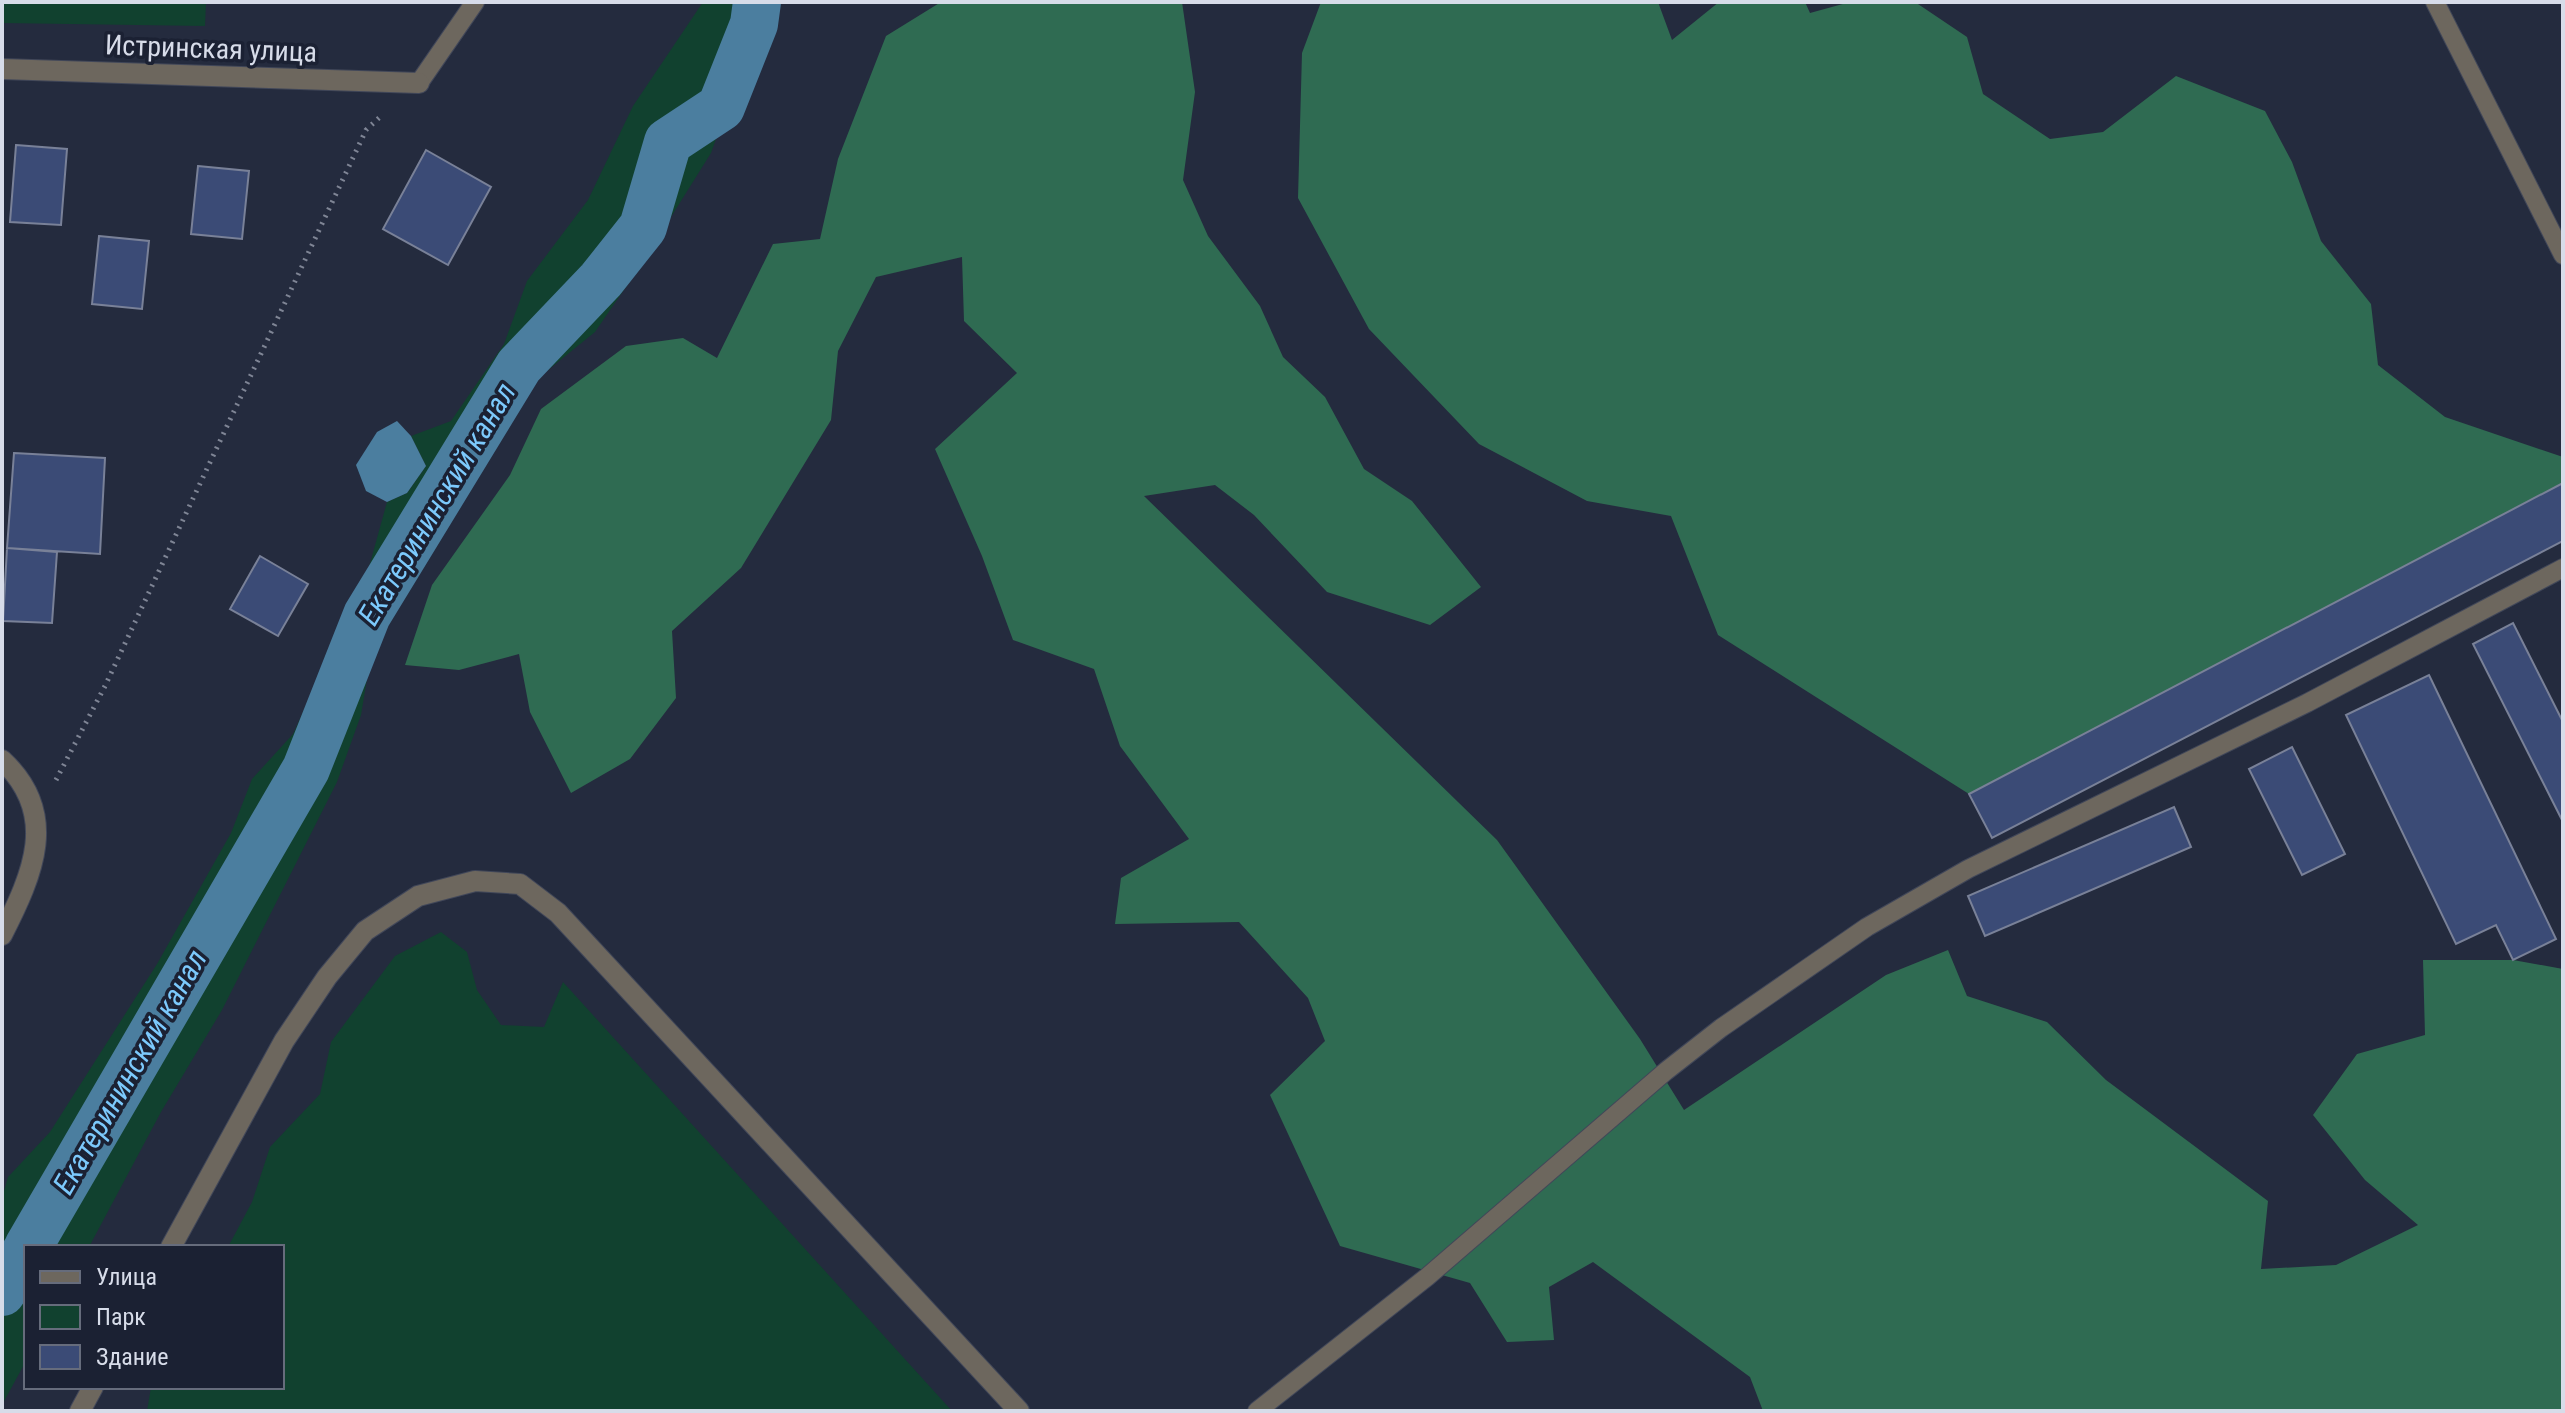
<svg xmlns="http://www.w3.org/2000/svg" width="2565" height="1413" font-family="'Roboto Condensed',sans-serif">
<style>
.green{fill:#11412f}
.forest{fill:#2f6b52}
.water{fill:#4b7e9f}
.lines{fill:none;stroke-linecap:round;stroke-linejoin:round}
.canal{stroke:#4b7e9f;stroke-width:48}
.building{fill:#3b4b76;stroke:#798198;stroke-width:2}
.service-casing{stroke:#414759;stroke-width:20}
.minor-casing{stroke:#414759;stroke-width:22}
.path{stroke:#7f8595;stroke-width:5;stroke-dasharray:2 6;stroke-linecap:butt}
.service{stroke:#6d675e;stroke-width:18}
.minor{stroke:#6d675e;stroke-width:20}
.labels{text-anchor:middle;stroke-width:7;stroke-linejoin:round;paint-order:stroke}
.street-label{font-size:28px;fill:#d7dce9;stroke:#1b2133}
.water-label{font-size:30px;font-style:italic;fill:#7cc9fc;stroke:#1b2133}
</style>
<rect width="100%" height="100%" fill="#242b3e"/>
<path class="green" d="M2,2H206L205,26L2,23Z
M703,2H773L746,55L711,153L641,265L595,332L521,392L408,563L373,643L361,715L337,782L222,1010L161,1112L89,1247H26V1361L2,1405V1198L8,1177L50,1132L157,964L231,833L252,779L293,734L369,567L387,502L407,493L426,466L411,436L451,421L504,344L527,281L588,200L633,106Z
M441,932L467,952L477,990L501,1025L544,1027L563,982L952,1411H147L151,1387H282V1247H228L252,1202L270,1147L320,1094L331,1042L395,956Z"/>
<path class="forest" d="M941,2H1182L1195,92L1183,180L1208,236L1260,306L1283,357L1325,397L1364,469L1412,501L1481,587L1430,625L1327,592L1254,515L1215,485L1144,496L1497,840L1640,1039L1684,1110L1886,975L1948,950L1967,996L2047,1022L2106,1080L2268,1201L2261,1269L2336,1265L2418,1225L2365,1180L2313,1115L2357,1054L2425,1035L2423,960H2513L2563,969V1411H1763L1750,1377L1593,1262L1549,1287L1554,1340L1507,1342L1470,1283L1340,1246L1270,1095L1325,1041L1308,998L1239,922L1115,924L1121,878L1189,839L1120,746L1094,669L1013,640L982,556L935,449L1017,373L964,321L962,257L876,277L838,351L831,420L741,568L672,631L676,698L630,759L571,793L530,712L519,654L459,670L405,665L432,585L510,475L541,409L626,346L683,338L717,358L773,244L820,239L838,159L886,36Z
M1321,2H1658L1672,40L1719,2H1805L1810,13L1850,2H1915L1967,37L1983,94L2050,139L2103,132L2176,76L2265,111L2292,162L2321,241L2371,304L2378,365L2445,417L2563,457V483L1969,794L1718,635L1671,516L1587,501L1479,444L1369,329L1298,198L1302,53Z"/>
<path class="water" d="M397,421L411,436L426,466L407,493L387,502L366,491L356,465L377,432Z"/>
<g class="lines">
<path class="canal" d="M28,1247L306,769L367,615L519,366L601,280L643,227L668,142L721,107L754,24L757,2
M2,1292L26,1251"/>
</g>
<path class="building" d="M16,145L67,149L61,225L10,222Z
M426,150L491,187L448,265L383,229Z
M198,166L249,171L242,239L191,234Z
M99,236L149,241L142,309L92,304Z
M14,453L105,458L100,554L7,548Z
M2563,483V541L1992,838L1969,794Z
M7,548L57,552L52,623L3,621Z
M260,556L308,584L278,636L230,609Z
M2513,623L2563,722V822L2473,644Z
M2429,675L2556,939L2513,960L2496,925L2456,944L2346,715Z
M2292,747L2345,854L2302,875L2249,769Z
M2174,807L2191,847L1985,936L1968,896Z"/>
<g class="lines">
<g class="service-casing">
<path id="service" d="M2435,2L2563,255
M419,83L475,2
M1257,1411L1427,1277L1666,1071L1721,1028L1867,927L1968,869L2307,703L2563,568"/>
</g>
<g class="minor-casing">
<path id="minor" d="M2,69L419,83
M2,760C60,814 33,874 2,935
M171,1247L284,1041L327,977L365,931L418,896L475,881L520,884L558,913L1019,1411
M80,1411L93,1387"/>
</g>
<path class="path" d="M56,780L105,686L366,130L382,115"/>
<use href="#service" class="service"/>
<use href="#minor" class="minor"/>
</g>
<g class="labels">
<g class="street-label">
<text transform="translate(211 48) rotate(2)" y="10">Истринская улица</text>
</g>
<g class="water-label">
<text transform="translate(437 504) rotate(-59)" y="10">Екатерининский канал</text>
<text transform="translate(130 1072) rotate(-60)" y="10">Екатерининский канал</text>
</g>
</g>
<rect width="2565" height="1413" fill="none" stroke="#d7dce9" stroke-width="8"/>
<rect x="24" y="1245" width="260" height="144" fill="#1b2133" stroke="#666c7c" stroke-width="2"/>
<rect x="40" y="1271" width="40" height="12" fill="#6d675e" stroke="#666c7c" stroke-width="2"/>
<text x="96" y="1285" font-size="24" fill="#d7dce9">Улица</text>
<rect x="40" y="1305" width="40" height="24" fill="#11412f" stroke="#666c7c" stroke-width="2"/>
<text x="96" y="1325" font-size="24" fill="#d7dce9">Парк</text>
<rect x="40" y="1345" width="40" height="24" fill="#3b4b76" stroke="#666c7c" stroke-width="2"/>
<text x="96" y="1365" font-size="24" fill="#d7dce9">Здание</text>
</svg>
